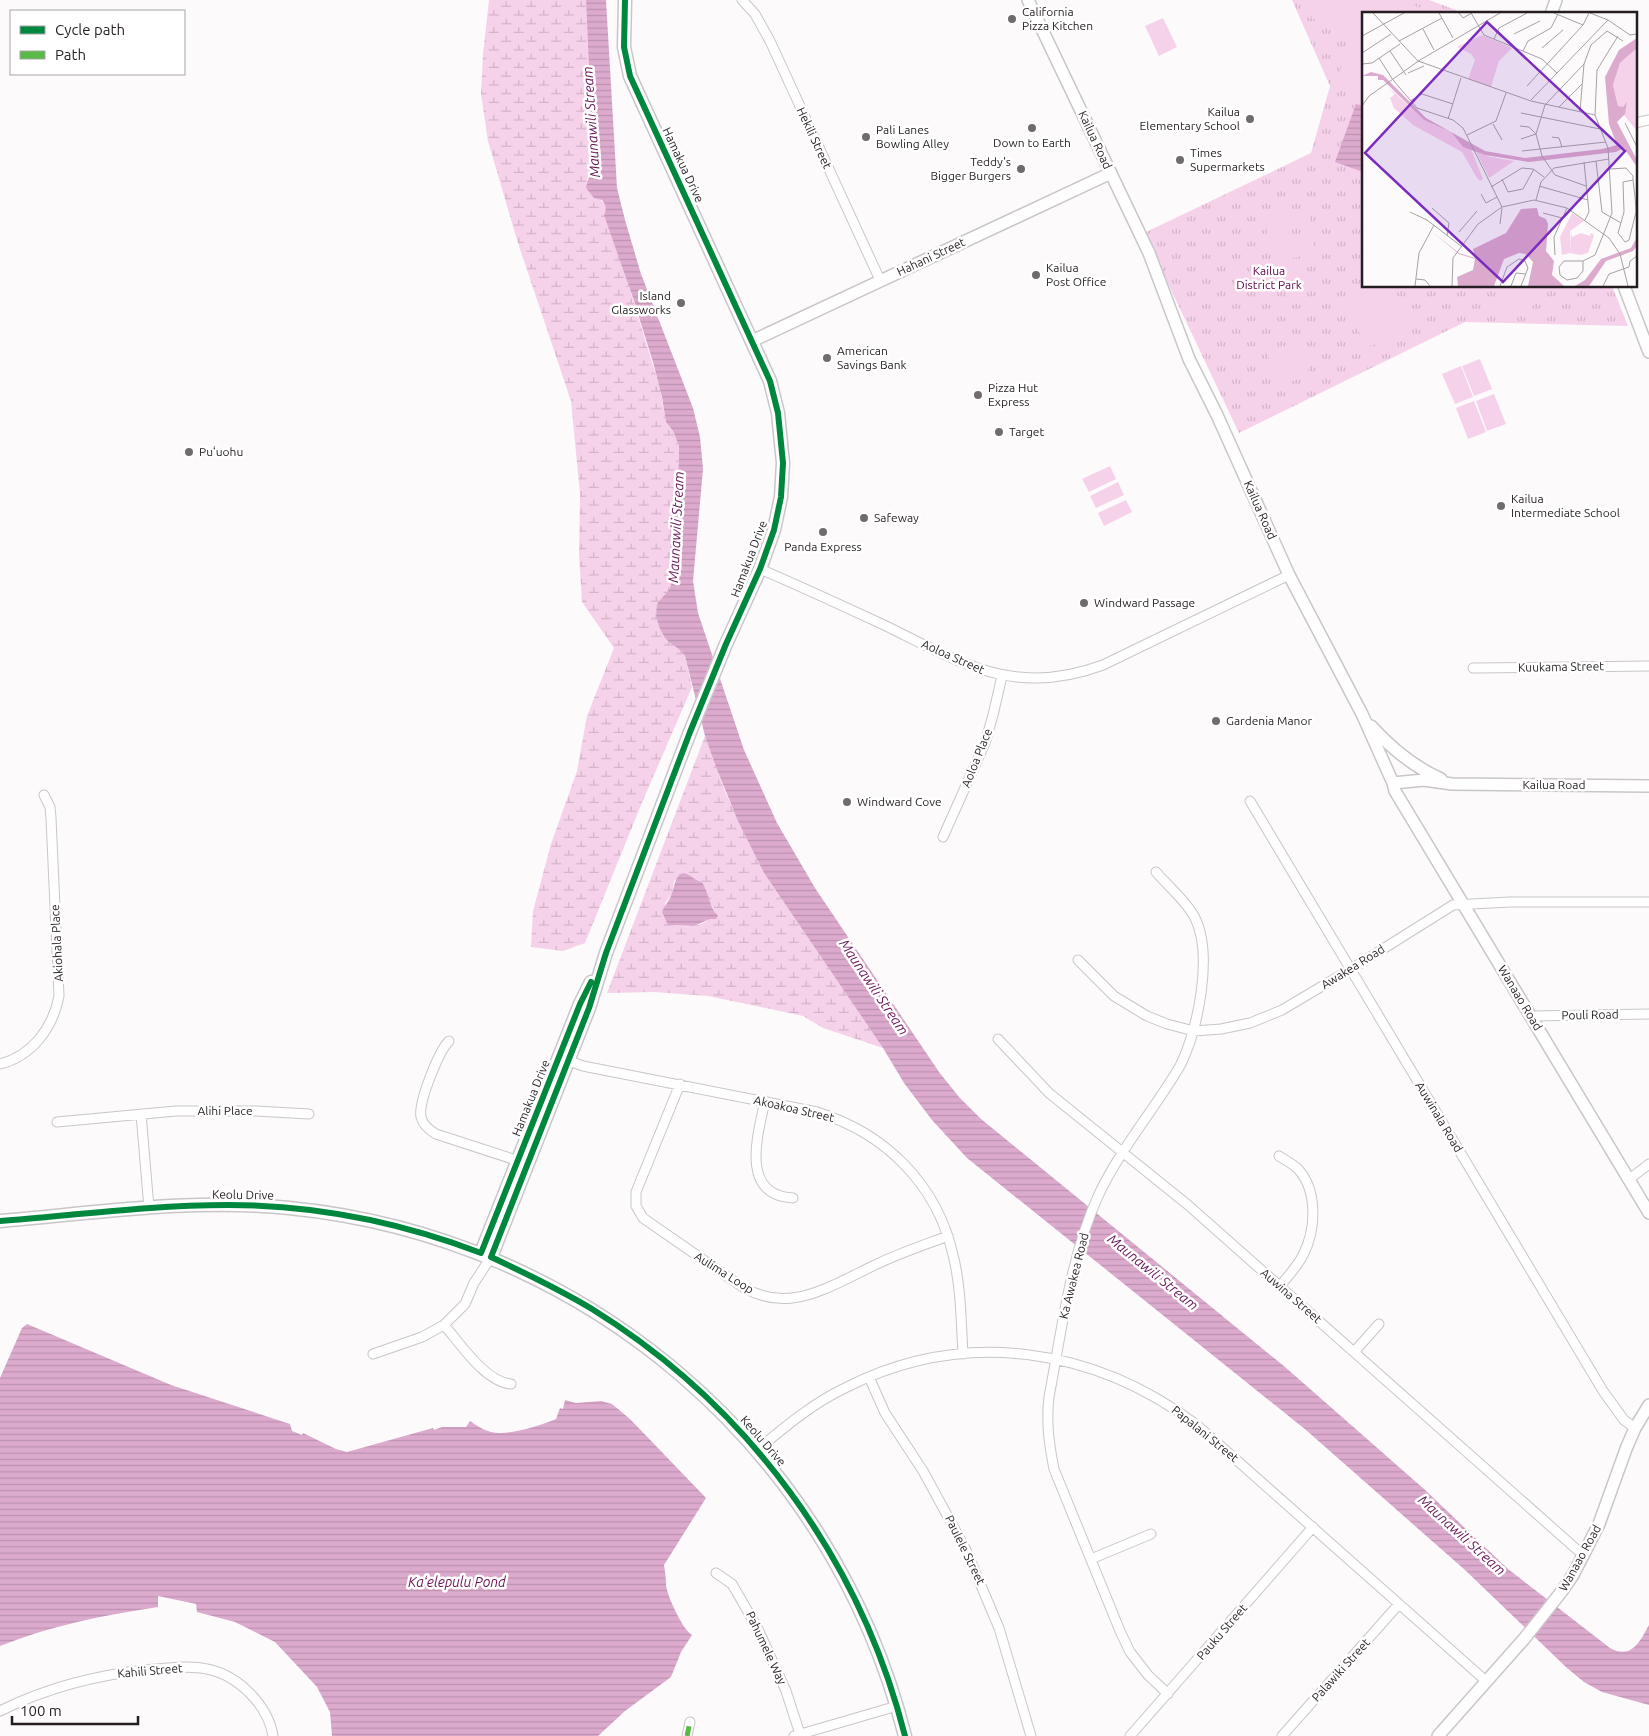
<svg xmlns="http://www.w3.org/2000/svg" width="1649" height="1736" font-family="Ubuntu,sans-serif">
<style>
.wetland{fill:url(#wetland-marsh);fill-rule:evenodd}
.park{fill:url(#park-tufts)}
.pitch{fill:#f6d1ea;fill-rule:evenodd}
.water{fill:url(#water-rules)}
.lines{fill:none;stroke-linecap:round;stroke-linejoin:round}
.minor-casing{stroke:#cac6c8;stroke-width:11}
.tertiary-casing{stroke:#cac6c8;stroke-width:14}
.secondary-casing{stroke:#cac6c8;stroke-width:15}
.minor{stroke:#fffefe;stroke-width:9}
.tertiary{stroke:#fffefe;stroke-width:11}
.secondary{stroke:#fffefe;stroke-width:12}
.quiet{stroke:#58b947;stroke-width:5;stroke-dasharray:10 5;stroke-linecap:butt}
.cycleway-casing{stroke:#fff;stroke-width:9}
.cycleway{stroke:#00873e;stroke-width:6}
.poi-dot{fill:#706b6e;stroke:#fff;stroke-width:2}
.labels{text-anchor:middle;stroke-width:5;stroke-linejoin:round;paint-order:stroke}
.poi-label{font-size:12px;fill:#241e22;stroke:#fff;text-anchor:start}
.street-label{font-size:12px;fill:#241e22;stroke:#fff}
.park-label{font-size:12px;fill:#5b034a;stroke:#fff}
.water-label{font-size:14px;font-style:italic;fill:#691557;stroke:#fff}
.inset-road{fill:none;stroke:#a6a2a4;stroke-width:1}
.view{fill:#7b2cbf;fill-opacity:0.15;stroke:#7b2cbf;stroke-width:2.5}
.inset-edge{fill:none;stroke:#241e22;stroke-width:2.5}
</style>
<defs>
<pattern id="wetland-marsh" width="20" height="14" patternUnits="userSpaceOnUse" patternTransform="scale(1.25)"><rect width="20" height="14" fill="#f6d1ea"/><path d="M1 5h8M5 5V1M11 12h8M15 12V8" fill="none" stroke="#d3b3c8"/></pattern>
<pattern id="park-tufts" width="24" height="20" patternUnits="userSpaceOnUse" patternTransform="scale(1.25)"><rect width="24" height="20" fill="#f6d1ea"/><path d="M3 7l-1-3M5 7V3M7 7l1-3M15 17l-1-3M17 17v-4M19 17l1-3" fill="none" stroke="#d3b3c8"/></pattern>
<pattern id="water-rules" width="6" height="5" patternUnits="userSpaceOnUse" patternTransform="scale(1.25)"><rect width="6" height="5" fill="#dcaacd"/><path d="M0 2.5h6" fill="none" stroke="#bd92b0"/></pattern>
</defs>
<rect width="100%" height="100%" fill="#fcfafb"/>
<path class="wetland" d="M489,0H586L593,162V170L587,179L597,197L605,204L621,261L660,388L666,422L673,431L679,446V463L670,522L671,585L668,592L658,604L656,609L658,622L671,643L679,648L685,656L692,687L641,805L585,943L563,951L531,947L533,911L551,844L577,771L587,716L614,648L582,602L579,555L580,494L571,401L517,240L488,141L481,94L483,54Z
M705,736L726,794L764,873L883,1048L823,1028L803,1016L708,996L654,992L607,993ZM685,873C692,876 696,881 702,882C706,888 706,892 708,898C709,903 714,907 715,913C702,930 687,926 668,925L665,903L672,894L674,881Z"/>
<path class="park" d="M1292,0H1429L1456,10V14H1363V286H1612L1628,326L1465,322L1239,433L1144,233L1311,153L1330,86Z"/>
<path class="pitch" d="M1317,0H1399L1438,14H1363V37L1311,18Z
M1163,18L1177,47L1159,56L1145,26Z
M1352,37L1363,41V89L1337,80Z
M1303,206H1311L1313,211L1310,218L1314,249C1308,255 1301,257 1292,258C1266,262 1266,238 1267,219L1272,214L1298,211ZM1297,216L1306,219L1307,233C1302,240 1296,241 1288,239C1282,232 1282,223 1289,217Z
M1499,286H1531L1535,300L1530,312L1499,313Z
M1378,289C1400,294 1413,307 1411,331L1365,348L1349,304C1353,294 1368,290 1378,289Z
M1284,346C1301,347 1311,358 1308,376L1277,386L1268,354L1273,350Z
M1480,359L1492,389L1474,396L1462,366Z
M1461,366L1473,397L1455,404L1442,374Z
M1494,394L1506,424L1487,431L1476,401Z
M1474,401L1486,432L1468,439L1456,408Z
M1110,466L1116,479L1089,492L1082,479Z
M1118,482L1124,495L1096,508L1090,496Z
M1126,500L1132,512L1104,526L1098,513Z"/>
<path class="water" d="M586,0H606L617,188L625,220L641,274L693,408L700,437L703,469L693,581L698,613L744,750L777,823L815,888L939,1072L959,1097L981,1119L1285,1367L1424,1489L1508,1569L1610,1648C1632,1660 1640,1641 1649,1625V1705L1602,1692L1584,1682L1567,1668L1465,1570L1306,1430L967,1158L932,1120L904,1083L883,1048L764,873L738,821L716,767L705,736L685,656C680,648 673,646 667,640C660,632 654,616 657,605C660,598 668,594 671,585L670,522L679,463V446L673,431L666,422L662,397L653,362L633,298L604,215C607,209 606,205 602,200L594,198L586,188C588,178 592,172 593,162Z
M1356,104L1363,106V172L1335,162Z
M685,873C692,876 696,881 702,882C709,893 709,907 718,916L716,919H710L694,926L668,925L662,912C665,905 670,900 672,893C675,885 674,881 680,874Z
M27,1324L171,1385L290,1424L292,1431L302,1435L303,1433L336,1449L347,1452L433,1428L434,1430L442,1427H466L470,1421C476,1425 483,1430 491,1432C509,1436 539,1426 556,1419L560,1408L563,1409L565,1400L576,1403L601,1401L612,1404L630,1419L706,1498L664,1565C665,1572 666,1578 666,1585C667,1596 683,1630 692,1635L681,1652L671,1677L625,1711L598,1736H332L330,1712L317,1687L275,1642L235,1622L197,1612L196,1604L158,1596V1607C104,1615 50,1626 0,1646V1378L22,1328Z"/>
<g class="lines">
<g class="minor-casing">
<path id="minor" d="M742,0L755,14L770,41L880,280
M1635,123L1649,120
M760,569C802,587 843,606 884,625C962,663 1014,698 1103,665L1289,575
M1473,668L1649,666
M1250,801L1603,1391L1624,1420L1635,1428
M943,837L985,743L993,715L1002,676
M1156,872C1168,886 1185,900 1194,916C1214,953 1198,1030 1180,1066C1154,1110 1121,1148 1099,1194C1070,1257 1062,1329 1049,1397C1046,1422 1049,1444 1054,1469L1120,1631L1130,1652L1148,1675L1168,1694
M1078,960L1114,996L1147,1016L1167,1024L1194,1031L1221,1029L1250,1023L1282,1010L1351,969L1453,905L1510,902H1649
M1531,1016L1649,1014
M998,1039L1049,1093L1188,1205L1583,1555
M449,1041C439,1051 418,1102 421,1117C423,1125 429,1130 436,1134L522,1162
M564,1059L583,1066L817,1112C885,1133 937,1184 953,1255C961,1286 961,1321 963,1354
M0,1064C32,1056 53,1028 59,996L51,818L50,807L44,795
M680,1084L636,1192V1206L643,1218L744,1288C759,1296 775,1300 792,1298C820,1295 851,1276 877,1264C900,1253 924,1245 948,1236
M765,1101C758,1134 739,1195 793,1198
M141,1114L149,1208
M57,1122L176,1111H256L309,1114
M1279,1156C1285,1160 1293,1164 1298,1169C1318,1191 1316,1230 1303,1255C1297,1267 1288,1276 1280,1286
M1628,1180L1649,1164
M444,1325C460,1343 485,1382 511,1384
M1354,1352L1379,1324
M373,1354L422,1337L444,1325L465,1304L474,1283L491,1257
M869,1377L885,1413L923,1471L965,1548L999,1628L1031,1736
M757,1450C786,1426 813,1403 847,1387C965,1328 1093,1347 1197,1425L1486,1681
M1091,1559L1151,1534
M716,1573L732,1584L758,1629L786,1691L800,1734
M0,1711C48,1687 100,1674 154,1669C171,1668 190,1665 207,1669C238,1675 268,1705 273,1736
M687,1736L690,1722
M794,1736L897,1706
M1130,1736L1313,1527
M1282,1736L1399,1604"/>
</g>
<g class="tertiary-casing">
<path id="tertiary" d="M1028,0L1149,253L1189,359L1217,415L1289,575L1362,714L1393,783L1395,791L1649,1213
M1551,14L1556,0
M1624,286L1649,352
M752,341L1111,173
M1371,726C1391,748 1414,767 1441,779
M1393,783L1424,780L1452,784L1649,786
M1438,1736L1524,1639L1562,1591L1573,1575L1599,1524L1626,1449L1635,1428L1649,1405"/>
</g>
<g class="secondary-casing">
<path id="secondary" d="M0,1221C96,1213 193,1198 289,1208C585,1237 832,1448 905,1736
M481,1253L580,1004L591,982
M491,1257L589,1008L606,953L690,732L726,644L760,569L774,530L781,497L783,463L778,413L770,381L630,76L624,47L625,0"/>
</g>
<use href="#minor" class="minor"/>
<use href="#tertiary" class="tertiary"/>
<use href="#secondary" class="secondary"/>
<path class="quiet" d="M687,1736L690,1722"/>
<g class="cycleway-casing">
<path id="cycleway" d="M625,0L624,47L630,76L770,381L778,413L783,463L781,497L774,530L760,569L726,644L690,732L606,953L589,1008L491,1257C525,1273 559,1289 592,1309C747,1405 860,1558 905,1736
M0,1221C76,1215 152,1205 228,1205C315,1205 400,1222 481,1253L580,1004L591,982"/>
</g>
<use href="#cycleway" class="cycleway"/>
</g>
<g class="poi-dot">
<circle cx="1012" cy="19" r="5"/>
<circle cx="1250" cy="119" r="5"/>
<circle cx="1032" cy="128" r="5"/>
<circle cx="866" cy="137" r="5"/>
<circle cx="1180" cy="160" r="5"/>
<circle cx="1021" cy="169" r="5"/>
<circle cx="1036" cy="275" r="5"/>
<circle cx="681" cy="303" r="5"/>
<circle cx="827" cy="358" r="5"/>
<circle cx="978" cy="395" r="5"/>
<circle cx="999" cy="432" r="5"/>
<circle cx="189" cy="452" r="5"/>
<circle cx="1501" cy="506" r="5"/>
<circle cx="864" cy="518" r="5"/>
<circle cx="823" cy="532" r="5"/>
<circle cx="1084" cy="603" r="5"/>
<circle cx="1216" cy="721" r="5"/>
<circle cx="847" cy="802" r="5"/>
</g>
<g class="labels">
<g class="poi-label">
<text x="1022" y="16">California<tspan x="1022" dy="14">Pizza Kitchen</tspan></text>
<text x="1240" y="116" text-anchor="end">Kailua<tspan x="1240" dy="14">Elementary School</tspan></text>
<text x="876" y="134">Pali Lanes<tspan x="876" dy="14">Bowling Alley</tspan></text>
<text x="1032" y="147" text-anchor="middle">Down to Earth</text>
<text x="1190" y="157">Times<tspan x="1190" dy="14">Supermarkets</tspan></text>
<text x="1011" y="166" text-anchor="end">Teddy's<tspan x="1011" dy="14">Bigger Burgers</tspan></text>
<text x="1046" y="272">Kailua<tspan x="1046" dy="14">Post Office</tspan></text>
<text x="671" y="300" text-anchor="end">Island<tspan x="671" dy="14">Glassworks</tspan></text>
<text x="837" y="355">American<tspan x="837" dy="14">Savings Bank</tspan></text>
<text x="988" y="392">Pizza Hut<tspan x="988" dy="14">Express</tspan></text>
<text x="1009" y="436">Target</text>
<text x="199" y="456">Puʻuohu</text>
<text x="1511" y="503">Kailua<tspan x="1511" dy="14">Intermediate School</tspan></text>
<text x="874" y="522">Safeway</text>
<text x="823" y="551" text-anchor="middle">Panda Express</text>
<text x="1094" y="607">Windward Passage</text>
<text x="1226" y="725">Gardenia Manor</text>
<text x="857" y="806">Windward Cove</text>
</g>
<g class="street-label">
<text transform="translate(814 138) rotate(65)" y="4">Hekili Street</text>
<text transform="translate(1095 140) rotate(65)" y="4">Kailua Road</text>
<text transform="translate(683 165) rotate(65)" y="4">Hamakua Drive</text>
<text transform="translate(931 257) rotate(-25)" y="4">Hahani Street</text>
<text transform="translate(1260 510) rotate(66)" y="4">Kailua Road</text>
<text transform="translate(749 559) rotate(-69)" y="4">Hamakua Drive</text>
<text transform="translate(953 657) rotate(24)" y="4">Aoloa Street</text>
<text transform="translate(1561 667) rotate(-1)" y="4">Kuukama Street</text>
<text transform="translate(977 758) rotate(-68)" y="4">Aoloa Place</text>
<text x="1554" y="789">Kailua Road</text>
<text transform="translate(57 943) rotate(-93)" y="4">Akiohala Place</text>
<text transform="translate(1353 967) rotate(-32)" y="4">Awakea Road</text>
<text transform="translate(1520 998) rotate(59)" y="4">Wanaao Road</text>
<text transform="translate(1590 1015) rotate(-1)" y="4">Pouli Road</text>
<text transform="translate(531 1098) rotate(-68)" y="4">Hamakua Drive</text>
<text transform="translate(794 1109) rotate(13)" y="4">Akoakoa Street</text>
<text x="225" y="1115">Alihi Place</text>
<text transform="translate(1439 1117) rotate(59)" y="4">Auwinala Road</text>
<text transform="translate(243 1195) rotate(1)" y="4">Keolu Drive</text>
<text transform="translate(724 1273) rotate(32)" y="4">Aulima Loop</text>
<text transform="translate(1074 1276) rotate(-76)" y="4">Ka Awakea Road</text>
<text transform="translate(1291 1296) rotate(41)" y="4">Auwina Street</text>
<text transform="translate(1205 1434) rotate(39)" y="4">Papalani Street</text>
<text transform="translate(763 1441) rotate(49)" y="4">Keolu Drive</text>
<text transform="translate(965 1550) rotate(64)" y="4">Paulele Street</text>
<text transform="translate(1580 1558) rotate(-61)" y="4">Wanaao Road</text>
<text transform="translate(1222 1632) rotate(-49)" y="4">Pauku Street</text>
<text transform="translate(766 1648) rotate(65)" y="4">Pahumele Way</text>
<text transform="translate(1341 1670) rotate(-48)" y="4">Palawiki Street</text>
<text transform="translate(150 1671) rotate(-5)" y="4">Kahili Street</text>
</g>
<g class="park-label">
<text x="1269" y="275">Kailua<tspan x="1269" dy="14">District Park</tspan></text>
</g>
<g class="water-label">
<text transform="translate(591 122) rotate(-94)" y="5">Maunawili Stream</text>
<text transform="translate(676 527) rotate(-87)" y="5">Maunawili Stream</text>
<text transform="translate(874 987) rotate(56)" y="5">Maunawili Stream</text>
<text transform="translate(1153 1272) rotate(39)" y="5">Maunawili Stream</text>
<text transform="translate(1462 1535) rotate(42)" y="5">Maunawili Stream</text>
<text x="457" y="1587">Kaʻelepulu Pond</text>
</g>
</g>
<g transform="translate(1362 12)">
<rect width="275" height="275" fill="#fcfafb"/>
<path d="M275,36V119L262,103L265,91L260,96L256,94L251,73L258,51ZM209,219L210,225L219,221L228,224L229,221L232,223L226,241L218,243L208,241Z" fill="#f6d1ea"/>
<path d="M26,76L32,80L62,108L89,120L100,134L109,137L121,167L118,169L115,166L100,140L51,113L32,96L28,86L33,82ZM114,140L129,145L152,149L127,166Z" fill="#f6d1ea"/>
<path d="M120,23L150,36L137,49L129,75L106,67L113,48L109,42L95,35ZM210,201L222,209L208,219V241L200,243L198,225Z" fill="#f6d1ea"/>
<path d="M117,25V30L112,33L114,38L109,41L106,36L102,38L99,34Z" fill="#f6d1ea"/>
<path d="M275,26V36L258,51L251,73L256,94L261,95L265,90L263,102L255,110L275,148V155L262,136L254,140L167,150L123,143L101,135L89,120L62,108L21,68H16V64H0L9,60L21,63L64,106L123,139L163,146L240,137L255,133L247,112L243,65L257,38ZM175,196L177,204L184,207L186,212L184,239L192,249L190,263L202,274H166L171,250L164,242L157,241L142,247L132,274H96L95,265L111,258L113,247L97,242L69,219L97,241L113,246L111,237L144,221L159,197ZM275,225V234L271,239L244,249L227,274H213L223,268L239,247L269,236Z" fill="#dcaacd"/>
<path class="inset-road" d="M11,1L56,49M77,1L91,26M97,1L101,6L110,1M109,1L122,23L180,47L195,61M192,1L221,13M228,1L246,8L268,23L275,22M61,17L72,38M152,22L178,9M0,24L42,1M132,27L137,16L165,1M37,29L80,6M180,36L201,18M28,39L44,63M161,39L166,29L189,16L196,2M0,41L29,22M17,46L31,68M56,49L169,89L233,103L246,136L250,201L233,243L221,249H202L197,255L198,263L205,268L215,266L221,259V249M0,52L10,51L38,32M46,61L62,54M31,68L55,96L91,108L101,116L140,195M165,74L221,13L227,1M169,88L246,8M48,89L60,82L91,92M0,94L7,84L58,48L138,1M197,95L220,72M218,99L222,52L229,33L245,19L261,29M159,101L238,117M233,103L235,58L256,24M86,107L99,66M263,111L275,135M131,112L140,128M158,114L167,115L174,122L180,144L193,163L224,174M105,123L134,109L144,81M190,125L197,126L200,135M159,127L174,122L183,93L222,52M160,139L244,130M234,149L240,200L259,211M222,150L227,200L223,208M248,157L264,156L271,164V168L273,185L274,197V200L267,228L263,230L256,221L262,200L261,170L271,168M140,167L146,180L161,177L172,157M177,174L226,188M129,175L160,156L171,157L182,165M119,182L124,191L135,185M174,188L179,170L192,156L247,147M70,196L87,211L85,224M48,200L65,208L99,234M181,201L200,206M138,212L140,196M97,220L115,199M193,243L192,225L205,196M54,267L63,268L68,274M53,274L57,241L72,213M90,274L91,246L116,212L140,195L172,188L205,196L247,226L258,242L266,274M138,274L145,255L157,247L163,249L166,256L159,274M149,274L154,261L164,262M241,274L247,262L267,255L268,249L275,244"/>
<path class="view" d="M125,10L263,139L141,270L3,141Z"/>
<rect width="275" height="275" class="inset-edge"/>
</g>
<rect x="10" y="10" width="175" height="65" fill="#ffffff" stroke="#a7a5a7"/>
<rect x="20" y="26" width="25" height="8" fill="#00873e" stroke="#a7a5a7"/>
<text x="55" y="35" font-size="15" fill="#241e22">Cycle path</text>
<rect x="20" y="51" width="25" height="8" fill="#58b947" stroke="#a7a5a7"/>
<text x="55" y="60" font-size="15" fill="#241e22">Path</text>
<path d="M12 1716v8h126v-8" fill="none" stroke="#241e22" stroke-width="2.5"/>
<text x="20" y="1716" font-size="15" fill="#241e22" stroke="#ffffff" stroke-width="4" paint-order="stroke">100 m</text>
</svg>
